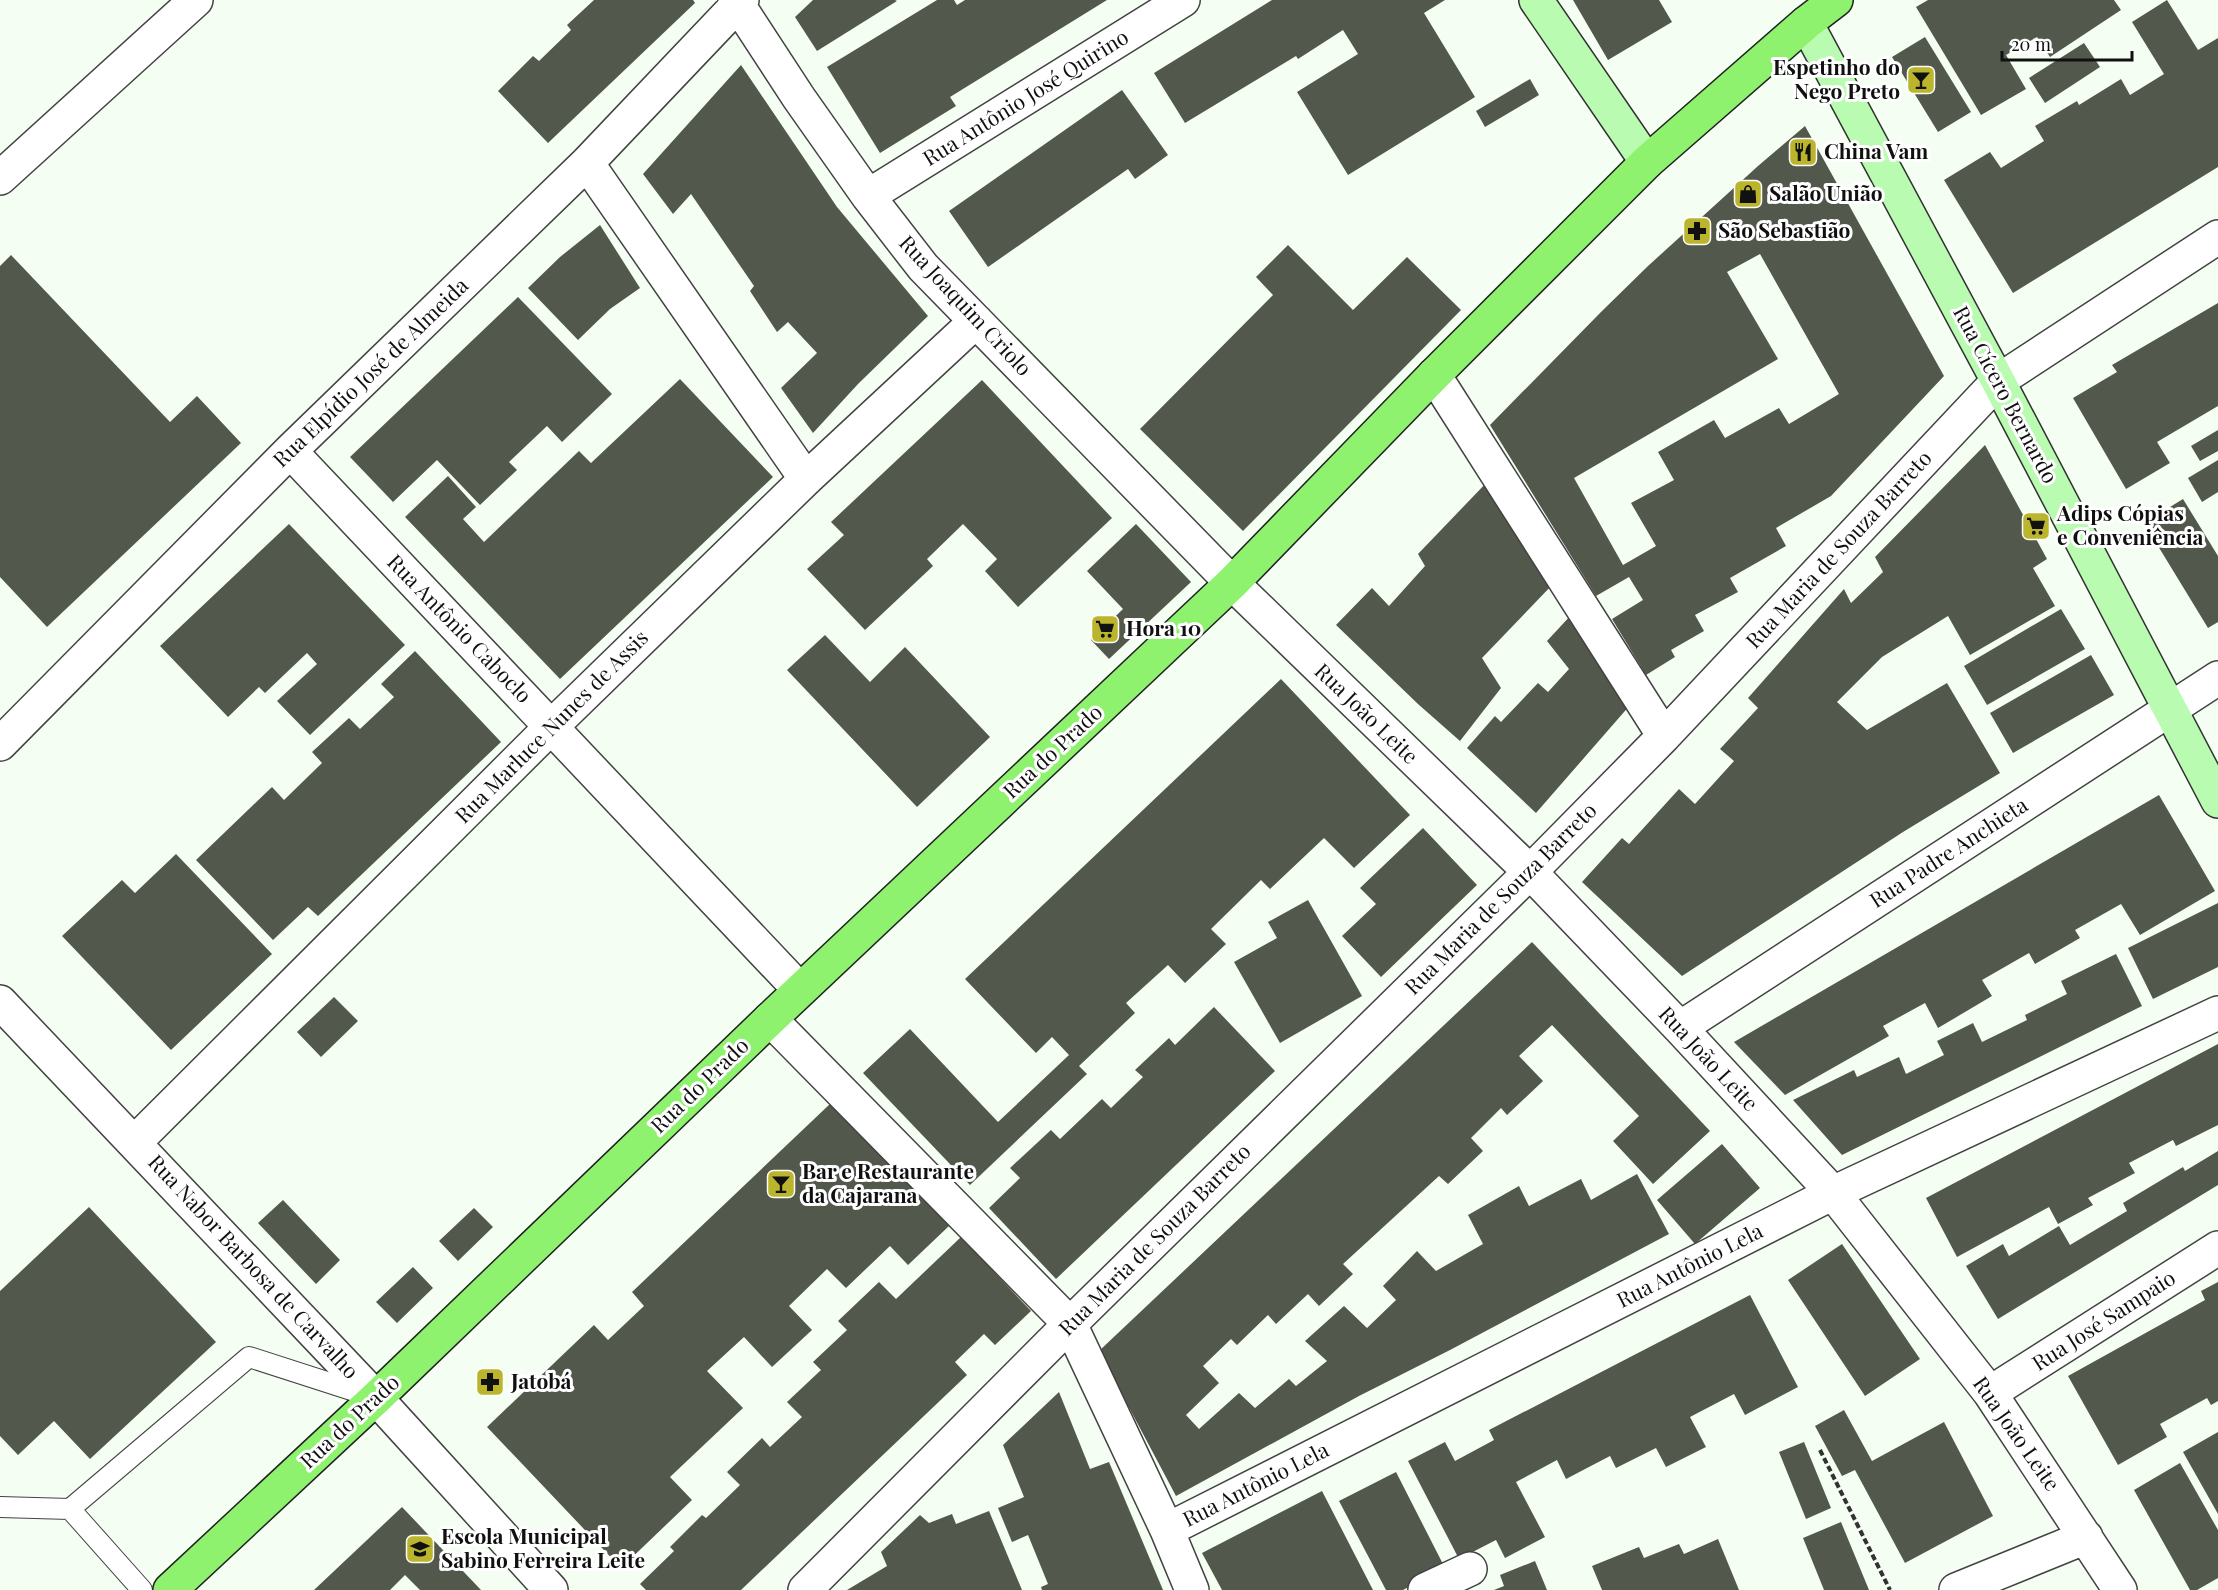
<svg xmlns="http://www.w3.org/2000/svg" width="2218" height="1590" font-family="'Playfair Display',serif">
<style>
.building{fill:#53584c;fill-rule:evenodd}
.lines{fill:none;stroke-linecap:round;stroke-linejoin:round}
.lane-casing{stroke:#434343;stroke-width:22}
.street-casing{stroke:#434343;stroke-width:36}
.secondary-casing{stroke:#323232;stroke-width:36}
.primary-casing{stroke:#212121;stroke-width:36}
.path{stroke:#323232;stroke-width:4;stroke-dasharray:6 3;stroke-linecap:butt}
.lane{stroke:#fff;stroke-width:20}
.street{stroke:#fff;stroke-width:33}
.secondary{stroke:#b9fbb1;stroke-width:33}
.primary{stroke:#8ef26f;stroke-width:33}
.labels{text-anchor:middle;stroke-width:6;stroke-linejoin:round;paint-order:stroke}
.poi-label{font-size:21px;font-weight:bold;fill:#101010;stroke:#fff;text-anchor:start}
.street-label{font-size:21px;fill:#101010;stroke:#fff}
</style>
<rect width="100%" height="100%" fill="#f5fef3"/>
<path class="building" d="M594,0H693L695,3L548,143L498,91L533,56L539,61L571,30L567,25Z
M813,0H895L897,1L817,51L795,17Z
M937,0H954L957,5L965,0H1107L950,97L956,106L880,153L827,67Z
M1272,0H1445L1424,13L1475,97L1348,175L1297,92L1358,54L1343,30L1298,59L1296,56L1185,123L1154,73Z
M1573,0H1659L1672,22L1608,60Z
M1928,0H2114L2121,10L2050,57L2037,37L2006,55L2026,89L1981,115L1916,7Z
M2167,0L2198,50L2218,38V167L2013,293L1944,180L1990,152L2001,168L2044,141L2035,126L2077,101L2079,105L2121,79L2130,95L2164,74L2132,22Z
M1925,37L1971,112L1938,132L1892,57Z
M2084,43L2100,67L2045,103L2029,78Z
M741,65L837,207L928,316L858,384L813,433L781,388L817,353L788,322L777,332L750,291L754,286L691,194L673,214L643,174Z
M1530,79L1539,95L1485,127L1476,111Z
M1122,90L1168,155L1135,179L1128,169L988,267L949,211Z
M1805,126L1944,376L1831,496L1776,528L1786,546L1730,578L1738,592L1695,615L1704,631L1671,650L1675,657L1646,675L1612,619L1643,600L1629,577L1596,596L1490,425L1601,312L1648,266L1758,166ZM1760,254L1839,394L1789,424L1779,408L1725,438L1714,420L1658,452L1674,480L1631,503L1656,546L1623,565L1574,478L1778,359L1727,272Z
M600,225L640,288L610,309L578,340L528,288L560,257Z
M1288,245L1353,310L1407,257L1461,310L1243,531L1140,429L1273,295L1256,277Z
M11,255L170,422L197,396L241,443L47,627L0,577V266Z
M518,297L612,394L562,442L547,426L509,462L517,470L480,505L437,460L393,502L350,457Z
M2218,303V406L2157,442L2170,463L2126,489L2073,398L2117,372L2112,365Z
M680,379L773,477L560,679L405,517L448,476L476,507L463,519L484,542L579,451L591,463Z
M982,380L1112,518L1018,607L985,571L997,559L963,524L927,559L933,566L865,630L807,569L844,535L831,522Z
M2218,430V451L2200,461L2191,446Z
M1985,445L2047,559L2033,568L2055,606L1970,655L1948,616L1882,657L1837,702L1867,730L1947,683L2000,773L1903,832L1682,976L1582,882L1622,838L1629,844L1679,789L1695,804L1734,761L1720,749L1758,708L1748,698L1844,589L1851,603L1883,572L1875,557Z
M2218,460V492L2202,502L2188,478Z
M1489,480L1554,583L1482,658L1501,688L1460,741L1418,704L1336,625L1372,588L1389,606L1425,566L1418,554Z
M2183,499L2218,556V622L2208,628L2144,523Z
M289,524L405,645L310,735L277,701L317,664L307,653L265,693L259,687L228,717L160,646Z
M1136,524L1191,582L1109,659L1091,640L1123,609L1087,571Z
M2061,609L2085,649L1987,705L1964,666Z
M1572,614L1631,704L1536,813L1467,748L1495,716L1501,722L1538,683L1548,692L1569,669L1547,641Z
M825,635L870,682L905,647L990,737L917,807L787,670Z
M415,651L501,742L318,916L308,907L273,940L196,860L272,787L284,800L322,763L312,752L349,718L360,729L394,697L381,684Z
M2091,655L2114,695L2013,753L1990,713Z
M1281,679L1410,815L1354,868L1324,838L1270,889L1261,880L1211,929L1226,944L1185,983L1168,965L1126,1003L1135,1013L1079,1066L1087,1074L970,1185L863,1073L910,1029L998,1122L1069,1055L1052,1037L1036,1053L965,979Z
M2159,795L2215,891L2140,935L2121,904L2075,930L2080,938L2035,964L2029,953L1982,980L1992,996L1938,1028L1925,1003L1883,1026L1889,1036L1785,1095L1734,1042Z
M1423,828L1477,885L1381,977L1342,936L1376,904L1360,888Z
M176,854L272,954L171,1050L62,936L122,880L135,893Z
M1308,900L1362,996L1280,1043L1234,962L1277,938L1268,922Z
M2218,903V967L2153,999L2128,948Z
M1532,942L1710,1131L1653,1184L1613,1141L1639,1116L1552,1025L1519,1056L1543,1081L1507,1115L1501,1108L1471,1138L1483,1151L1448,1184L1439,1176L1343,1264L1353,1274L1319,1306L1308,1294L1276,1324L1268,1315L1237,1345L1231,1339L1203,1366L1219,1383L1186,1415L1199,1429L1239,1393L1255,1408L1289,1379L1296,1386L1327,1361L1305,1341L1344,1306L1367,1328L1396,1300L1383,1286L1417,1251L1436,1271L1483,1244L1468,1215L1519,1186L1529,1206L1581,1179L1591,1200L1637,1174L1669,1234L1450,1350L1359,1396L1176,1496L1099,1351Z
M2116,954L2142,1006L1842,1155L1793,1100L1854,1070L1857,1077L1899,1057L1906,1074L1944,1055L1937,1041L1973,1023L1982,1042L2027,1020L2025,1015L2067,994L2061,981Z
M334,997L358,1021L321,1057L297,1032Z
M1214,1007L1275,1071L1056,1279L989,1208L1020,1178L1010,1168L1051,1130L1060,1139L1102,1099L1111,1108L1143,1077L1135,1070L1169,1038L1175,1045Z
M2218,1044V1125L2176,1146L2173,1140L2129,1163L2135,1173L2088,1198L2093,1205L2058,1224L2049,1207L1957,1257L1926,1198Z
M831,1103L949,1226L908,1265L890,1246L846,1288L827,1269L789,1306L812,1330L772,1367L744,1337L707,1371L743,1408L670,1477L692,1500L621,1568L487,1427L594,1325L608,1340L644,1306L632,1292Z
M1722,1144L1760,1188L1695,1244L1657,1200Z
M2218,1151V1185L1998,1319L1966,1266L2003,1244L2009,1256L2059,1226L2070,1245L2127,1211L2123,1203L2183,1167L2185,1171Z
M283,1200L340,1260L316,1284L258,1223Z
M89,1207L216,1342L90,1459L54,1421L18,1455L0,1436V1291Z
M474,1208L493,1227L458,1261L439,1241Z
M961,1237L1031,1311L995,1345L984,1334L955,1362L967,1375L741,1590H646L640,1584L674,1551L670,1547L702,1515L706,1518L740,1485L727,1472L762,1438L770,1447L802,1417L787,1402L821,1370L813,1362L847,1330L838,1321L879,1282L896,1299Z
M1842,1244L1920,1359L1865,1396L1788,1280Z
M413,1267L433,1288L397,1323L376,1302Z
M2218,1282V1401L2211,1405L2207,1398L2160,1424L2167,1437L2118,1465L2068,1376L2205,1300L2201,1291Z
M1750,1295L1798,1387L1745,1415L1734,1394L1690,1417L1706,1447L1666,1467L1656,1448L1616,1468L1610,1456L1566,1479L1557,1460L1516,1482L1545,1537L1505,1558L1496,1540L1459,1559L1408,1461L1445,1442L1455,1461L1494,1440L1489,1430Z
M1059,1392L1090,1469L1109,1462L1163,1590H1042L1041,1587L1048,1584L1028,1535L1012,1542L998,1508L1024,1497L1003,1445Z
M1844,1410L1872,1461L1944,1422L1993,1516L1905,1563L1855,1470L1842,1476L1815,1426Z
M2218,1432V1514L2183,1452Z
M1804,1442L1831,1508L1806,1519L1779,1452Z
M2180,1463L2218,1530V1578L2197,1590H2190L2134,1490Z
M1396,1472L1445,1568L1403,1590H1386L1339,1501Z
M1322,1491L1373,1590H1222L1202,1553Z
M402,1507L481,1590H420L405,1575L390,1590H314Z
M989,1511L1022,1590H847L887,1566L881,1552L920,1515L929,1523L952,1514L956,1524Z
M1841,1522L1869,1590H1824L1803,1538Z
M1718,1539L1739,1590H1602L1592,1566L1639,1547L1644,1558L1679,1544L1684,1554Z
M1535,1561L1547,1590H1494L1504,1586L1500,1575Z"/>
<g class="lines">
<g class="lane-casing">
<path id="lane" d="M0,1507L70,1509L249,1357L367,1395
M70,1509L142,1590"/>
</g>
<g class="street-casing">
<path id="street" d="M735,0L799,98L868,196L923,267L1232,583L1530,872L1680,1028L1833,1193L1990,1393L2120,1590
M587,163L806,479
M0,178L196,0
M868,196L1183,0
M1434,375L1664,736
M290,451L800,990
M0,744L290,451L587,163L742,0
M0,1002L376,1398L551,1590
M770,1019L1070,1324L1167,1530L1192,1590
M1680,1028L2218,678
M135,1142L552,726L806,479L976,321
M1990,1393L2218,1248
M1167,1530L1833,1193L2218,1013
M805,1590L1070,1324L1530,872L1664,736L1998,381L2218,237
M1425,1590L1470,1569
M1956,1590L2086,1537"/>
</g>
<g class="secondary-casing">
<path id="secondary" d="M1536,0L1647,162
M1806,23L1998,381L2218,801"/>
</g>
<g class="primary-casing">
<path id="primary" d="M170,1590L376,1398L770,1019L1232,583L1434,375L1647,162L1806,23L1836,0"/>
</g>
<path class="path" d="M1820,1450L1890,1590"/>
<use href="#lane" class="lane"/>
<use href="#street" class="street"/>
<use href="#secondary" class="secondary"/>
<use href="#primary" class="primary"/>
</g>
<defs>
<g id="bar-square" transform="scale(1.5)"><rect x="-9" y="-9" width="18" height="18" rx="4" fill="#bbb52d" stroke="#fff"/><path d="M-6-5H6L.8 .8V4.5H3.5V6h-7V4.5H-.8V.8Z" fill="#111"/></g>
<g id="restaurant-square" transform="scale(1.5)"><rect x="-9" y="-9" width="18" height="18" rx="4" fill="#bbb52d" stroke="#fff"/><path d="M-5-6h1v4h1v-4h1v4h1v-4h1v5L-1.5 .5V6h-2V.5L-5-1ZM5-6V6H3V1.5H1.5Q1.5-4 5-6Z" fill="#111"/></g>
<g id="shop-square" transform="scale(1.5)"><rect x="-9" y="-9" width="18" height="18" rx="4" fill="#bbb52d" stroke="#fff"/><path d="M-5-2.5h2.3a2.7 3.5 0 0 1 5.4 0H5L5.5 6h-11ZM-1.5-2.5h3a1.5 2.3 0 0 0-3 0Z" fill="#111"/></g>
<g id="pharmacy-square" transform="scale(1.5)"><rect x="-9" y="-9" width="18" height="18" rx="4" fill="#bbb52d" stroke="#fff"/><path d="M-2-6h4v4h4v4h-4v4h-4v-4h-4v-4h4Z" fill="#111"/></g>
<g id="supermarket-square" transform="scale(1.5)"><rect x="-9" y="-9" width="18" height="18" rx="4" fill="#bbb52d" stroke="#fff"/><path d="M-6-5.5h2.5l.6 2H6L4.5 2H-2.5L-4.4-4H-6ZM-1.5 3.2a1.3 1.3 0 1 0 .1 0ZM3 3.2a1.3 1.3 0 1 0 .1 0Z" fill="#111"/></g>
<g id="school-square" transform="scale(1.5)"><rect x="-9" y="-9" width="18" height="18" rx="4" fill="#bbb52d" stroke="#fff"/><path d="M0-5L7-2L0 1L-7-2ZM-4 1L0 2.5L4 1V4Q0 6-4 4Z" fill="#111"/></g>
</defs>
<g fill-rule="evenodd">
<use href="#bar-square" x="1921" y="80"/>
<use href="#restaurant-square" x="1803" y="152"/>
<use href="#shop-square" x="1748" y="194"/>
<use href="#pharmacy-square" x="1697" y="231"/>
<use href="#supermarket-square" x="2036" y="526"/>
<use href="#supermarket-square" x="1105" y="629"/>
<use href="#bar-square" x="781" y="1184"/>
<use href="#pharmacy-square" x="490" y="1382"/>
<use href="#school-square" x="420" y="1549"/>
</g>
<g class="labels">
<g class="poi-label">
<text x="1900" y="75" text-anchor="end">Espetinho do<tspan x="1900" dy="24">Nego Preto</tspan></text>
<text x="1824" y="159">China Vam</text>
<text x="1769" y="201">Salão União</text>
<text x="1718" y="238">São Sebastião</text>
<text x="2057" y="521">Adips Cópias<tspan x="2057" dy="24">e Conveniência</tspan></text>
<text x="1126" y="636">Hora 10</text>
<text x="802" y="1179">Bar e Restaurante<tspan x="802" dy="24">da Cajarana</tspan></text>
<text x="511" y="1389">Jatobá</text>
<text x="441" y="1544">Escola Municipal<tspan x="441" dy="24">Sabino Ferreira Leite</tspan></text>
</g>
<g class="street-label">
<text transform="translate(1026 98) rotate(-32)" y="7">Rua Antônio José Quirino</text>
<text transform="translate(965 306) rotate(47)" y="7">Rua Joaquim Criolo</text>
<text transform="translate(371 373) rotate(-44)" y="7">Rua Elpídio José de Almeida</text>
<text transform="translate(2005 395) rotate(62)" y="7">Rua Cícero Bernardo</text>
<text transform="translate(1839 550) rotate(-47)" y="7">Rua Maria de Souza Barreto</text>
<text transform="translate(459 629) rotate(46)" y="7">Rua Antônio Caboclo</text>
<text transform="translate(1366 714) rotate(44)" y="7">Rua João Leite</text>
<text transform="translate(552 727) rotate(-45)" y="7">Rua Marluce Nunes de Assis</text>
<text transform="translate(1053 752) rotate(-43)" y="7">Rua do Prado</text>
<text transform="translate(1949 853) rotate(-33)" y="7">Rua Padre Anchieta</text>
<text transform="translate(1501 899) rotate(-45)" y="7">Rua Maria de Souza Barreto</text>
<text transform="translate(1708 1059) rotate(47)" y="7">Rua João Leite</text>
<text transform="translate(700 1086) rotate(-44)" y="7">Rua do Prado</text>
<text transform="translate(1155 1240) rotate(-45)" y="7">Rua Maria de Souza Barreto</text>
<text transform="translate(1690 1266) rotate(-27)" y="7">Rua Antônio Lela</text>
<text transform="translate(253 1267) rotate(47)" y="7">Rua Nabor Barbosa de Carvalho</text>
<text transform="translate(2104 1321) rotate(-33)" y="7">Rua José Sampaio</text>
<text transform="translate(350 1422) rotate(-43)" y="7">Rua do Prado</text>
<text transform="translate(2016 1434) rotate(55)" y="7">Rua João Leite</text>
<text transform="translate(1256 1485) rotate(-27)" y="7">Rua Antônio Lela</text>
</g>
</g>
<path d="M2002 51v9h130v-9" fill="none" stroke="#101010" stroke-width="3"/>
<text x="2011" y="51" font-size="18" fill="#101010" stroke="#ffffff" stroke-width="4.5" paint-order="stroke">20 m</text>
</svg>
